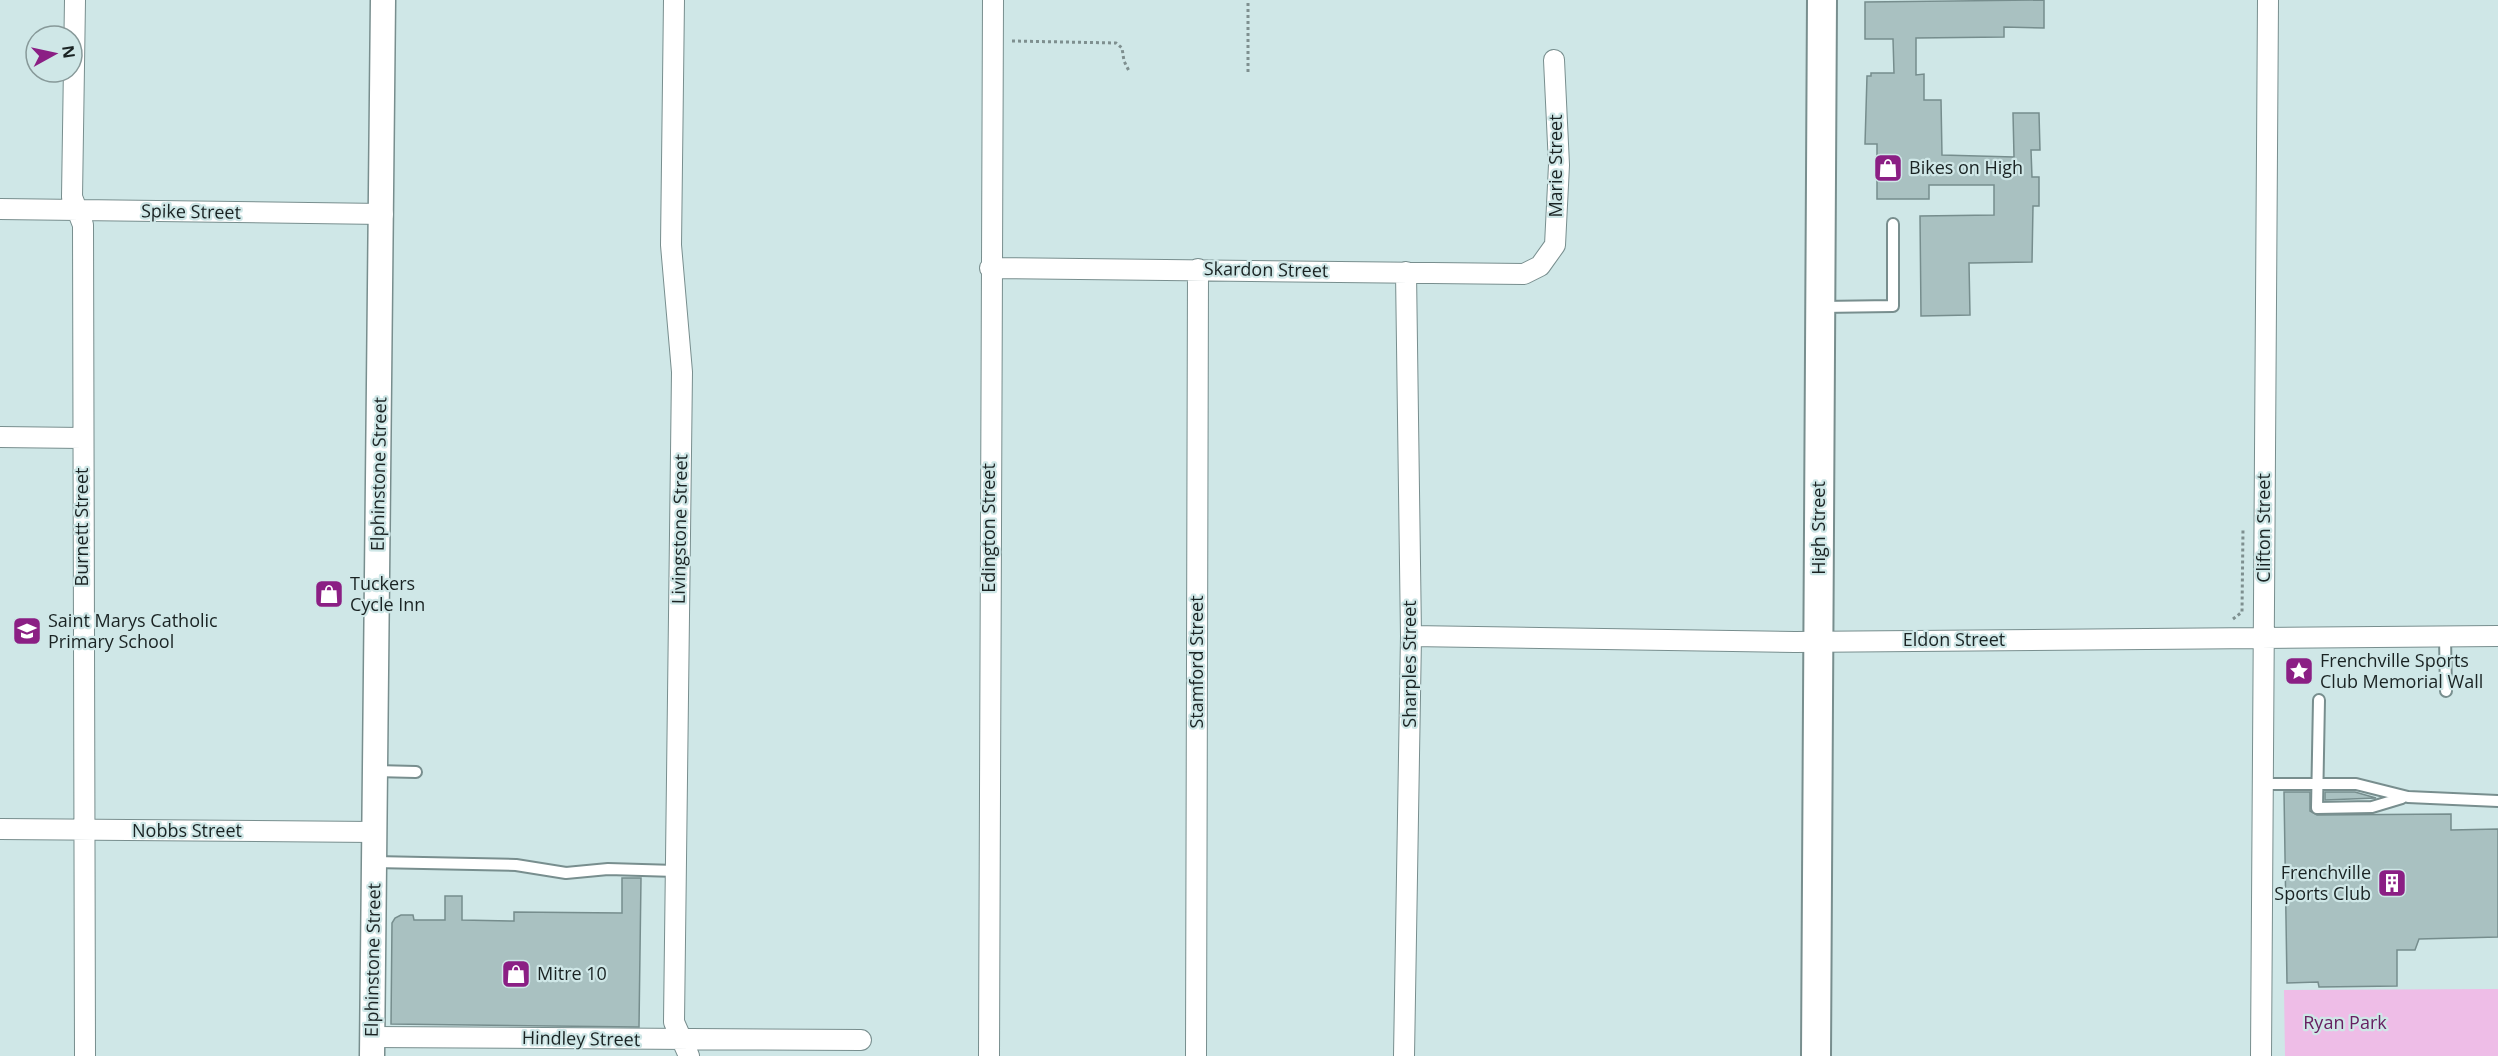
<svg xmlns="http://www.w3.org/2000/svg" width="2498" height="1056" font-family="'Open Sans',sans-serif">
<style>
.green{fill:#eebde7}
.building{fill:#a9c1c1;stroke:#768d8d;stroke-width:1.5}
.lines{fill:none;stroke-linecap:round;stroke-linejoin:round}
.service-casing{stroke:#788e8e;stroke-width:14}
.minor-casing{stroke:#788e8e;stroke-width:22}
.tertiary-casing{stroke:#788e8e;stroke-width:27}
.secondary-casing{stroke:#788e8e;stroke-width:32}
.path{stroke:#7e8f8f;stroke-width:3;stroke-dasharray:3 3;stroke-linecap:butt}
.service{stroke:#fff;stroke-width:10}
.minor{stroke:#fff;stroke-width:20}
.tertiary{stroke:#fff;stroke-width:24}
.secondary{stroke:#fff;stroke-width:28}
.labels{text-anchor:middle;stroke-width:4.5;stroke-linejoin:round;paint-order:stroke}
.street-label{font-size:18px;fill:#1a2323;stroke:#cfe7e7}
.poi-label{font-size:18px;fill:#1a2323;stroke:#cfe7e7;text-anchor:start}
.park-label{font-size:18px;fill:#672061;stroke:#cfe7e7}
</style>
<rect width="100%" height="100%" fill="#cfe7e7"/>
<path class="green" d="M2498,989V1056H2285L2284,990Z"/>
<path class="building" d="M2044,0V28L2004,27V37L1916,38V75L1924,74V100H1941L1942,155L2014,157L2013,113H2039L2040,150H2031L2032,177H2039V206H2033L2032,262L1969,263L1970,315L1921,316L1920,216L1994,215V185H1929V199H1877V144H1865L1867,76H1871V73H1894L1893,39H1865V2Z
M2284,792H2310V811L2317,815L2451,814V830L2498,829V937L2419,939L2415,950H2397V986L2319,987L2318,982L2287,983Z
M2325,792H2355L2376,798L2325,800Z
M622,878H641L639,1027L391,1024L392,923L395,918L401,915H413L414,920H445V896H462V920L514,921V912L622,913Z"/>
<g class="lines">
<g class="service-casing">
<path id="service" d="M1821,307L1893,306V224
M2445,637L2446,691
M2319,700L2317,808L2372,807L2402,798
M375,771L416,772
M2262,784H2356L2408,797L2498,801
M374,862L516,865L566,873L608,869L676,871"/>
</g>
<g class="minor-casing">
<path id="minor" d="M75,0L72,197L83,225L85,1056
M674,0L671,245L682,372L674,1022L689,1056
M0,209L383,214
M990,268L1524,274L1540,266L1555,245L1559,165L1554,60
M0,437L82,438
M1411,636L1795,642L2498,636
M0,829L374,832
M372,1037L861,1040
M989,1056L993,0
M1196,1056L1198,269
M1404,1056L1411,636L1406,272
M2261,1056L2268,0"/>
</g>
<g class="tertiary-casing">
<path id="tertiary" d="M372,1056L383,0"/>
</g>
<g class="secondary-casing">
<path id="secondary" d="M1816,1056L1822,0"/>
</g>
<path class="path" d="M1012,41L1116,43L1122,48L1124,61L1129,71
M1248,72V0
M2233,619L2242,612L2243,529"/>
<use href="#service" class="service"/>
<use href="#minor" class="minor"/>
<use href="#tertiary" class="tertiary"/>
<use href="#secondary" class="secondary"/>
</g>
<defs>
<g id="shop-square" transform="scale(1.5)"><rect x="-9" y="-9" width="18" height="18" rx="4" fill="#8b1f84" stroke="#cfe7e7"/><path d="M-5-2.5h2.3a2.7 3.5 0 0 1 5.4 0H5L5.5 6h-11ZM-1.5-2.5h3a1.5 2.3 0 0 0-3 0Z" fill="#fff"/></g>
<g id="school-square" transform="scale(1.5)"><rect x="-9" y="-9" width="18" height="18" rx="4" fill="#8b1f84" stroke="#cfe7e7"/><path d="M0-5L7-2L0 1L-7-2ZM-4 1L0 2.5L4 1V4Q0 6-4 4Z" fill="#fff"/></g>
<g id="sight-square" transform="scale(1.5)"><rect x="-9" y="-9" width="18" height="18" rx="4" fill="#8b1f84" stroke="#cfe7e7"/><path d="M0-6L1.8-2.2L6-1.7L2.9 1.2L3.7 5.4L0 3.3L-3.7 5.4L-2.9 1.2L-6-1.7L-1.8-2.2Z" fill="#fff"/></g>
<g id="building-square" transform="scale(1.5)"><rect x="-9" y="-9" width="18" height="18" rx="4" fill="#8b1f84" stroke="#cfe7e7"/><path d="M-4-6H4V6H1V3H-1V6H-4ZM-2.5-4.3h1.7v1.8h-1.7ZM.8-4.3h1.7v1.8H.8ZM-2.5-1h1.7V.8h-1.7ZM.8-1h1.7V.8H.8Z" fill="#fff"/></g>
</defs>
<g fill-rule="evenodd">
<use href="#shop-square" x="1888" y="168"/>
<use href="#shop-square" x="329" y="594"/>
<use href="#school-square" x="27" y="631"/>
<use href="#sight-square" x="2299" y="671"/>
<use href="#building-square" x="2392" y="883"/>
<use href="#shop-square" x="516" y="974"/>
</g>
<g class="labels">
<g class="street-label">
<text transform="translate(1556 166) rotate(-90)" y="6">Marie Street</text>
<text transform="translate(191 212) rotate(1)" y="6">Spike Street</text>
<text transform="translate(1266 270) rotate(1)" y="6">Skardon Street</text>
<text transform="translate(379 474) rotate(-89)" y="6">Elphinstone Street</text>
<text transform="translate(82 527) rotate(-90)" y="6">Burnett Street</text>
<text transform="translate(989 528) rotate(-90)" y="6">Edington Street</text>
<text transform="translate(1819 528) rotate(-90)" y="6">High Street</text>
<text transform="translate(2264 528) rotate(-90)" y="6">Clifton Street</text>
<text transform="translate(680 529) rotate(-89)" y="6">Livingstone Street</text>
<text x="1954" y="646">Eldon Street</text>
<text transform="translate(1197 662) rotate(-90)" y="6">Stamford Street</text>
<text transform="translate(1410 664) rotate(-90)" y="6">Sharples Street</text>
<text x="187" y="837">Nobbs Street</text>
<text transform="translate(373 960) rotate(-89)" y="6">Elphinstone Street</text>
<text transform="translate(581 1039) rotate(1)" y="6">Hindley Street</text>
</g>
<g class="poi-label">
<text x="1909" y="174">Bikes on High</text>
<text x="350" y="590">Tuckers<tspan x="350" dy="21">Cycle Inn</tspan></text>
<text x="48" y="627">Saint Marys Catholic<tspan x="48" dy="21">Primary School</tspan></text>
<text x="2320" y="667">Frenchville Sports<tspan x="2320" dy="21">Club Memorial Wall</tspan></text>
<text x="2371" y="879" text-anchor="end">Frenchville<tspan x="2371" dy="21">Sports Club</tspan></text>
<text x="537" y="980">Mitre 10</text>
</g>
<g class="park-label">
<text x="2345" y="1029">Ryan Park</text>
</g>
</g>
<g transform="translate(54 54) rotate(82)"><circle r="28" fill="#cfe7e7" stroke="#879999" stroke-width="1.5"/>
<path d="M0-4.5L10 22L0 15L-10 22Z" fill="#8b1f84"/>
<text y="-9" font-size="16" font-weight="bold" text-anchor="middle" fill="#1a2323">N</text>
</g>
</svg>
